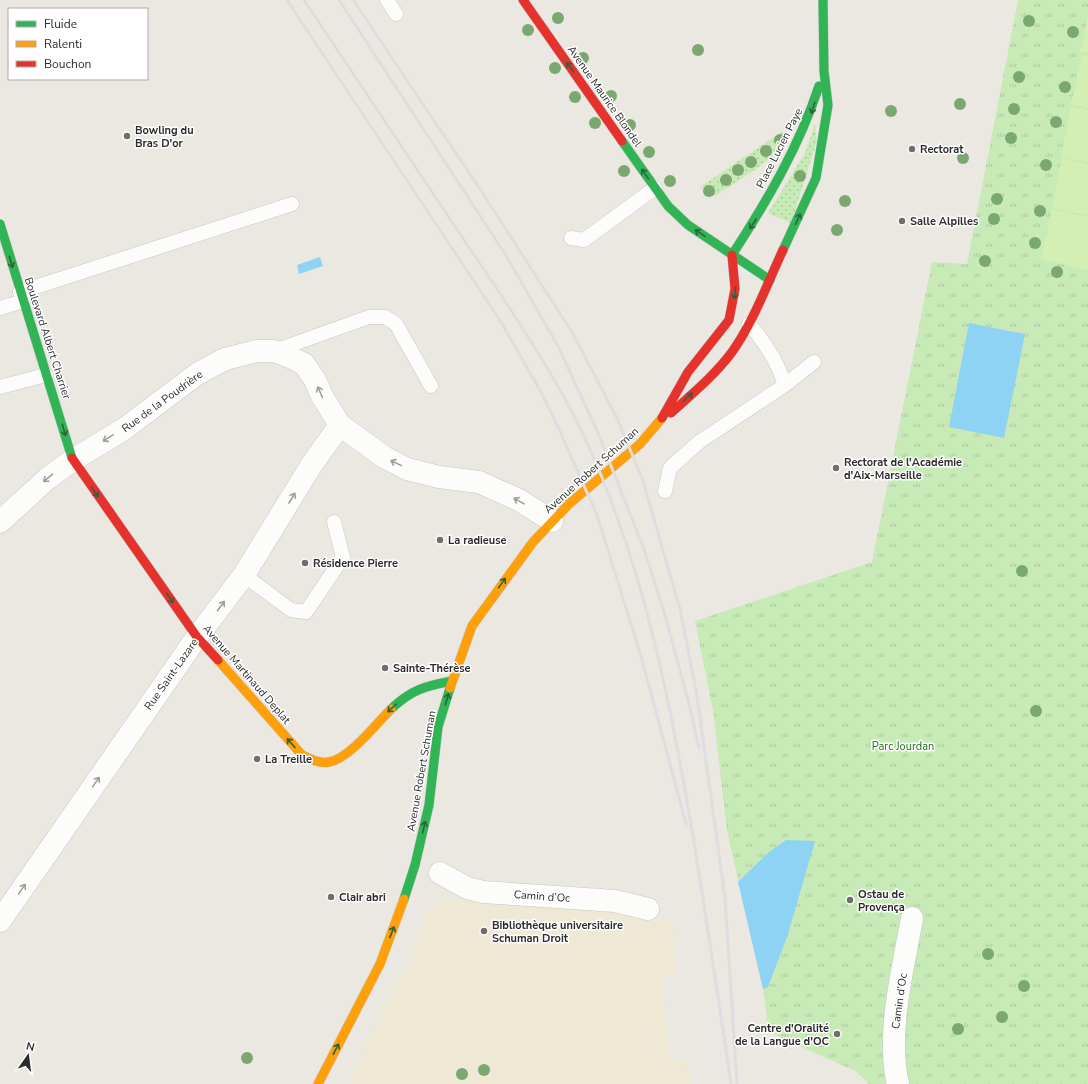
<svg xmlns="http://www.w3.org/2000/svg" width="1088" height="1084" font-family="'Nunito Sans',sans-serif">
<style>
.education{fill:#efe8d5}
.grass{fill:url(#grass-dots)}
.park{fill:url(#park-tufts)}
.pitch{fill:#d4efb4}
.water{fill:#8ed3f4}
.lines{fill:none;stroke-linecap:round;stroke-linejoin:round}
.lane-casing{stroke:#c8c7c7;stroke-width:15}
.street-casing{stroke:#c8c7c7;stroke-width:23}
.fast-casing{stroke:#c8c7c7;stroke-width:10}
.slow-casing{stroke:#c8c7c7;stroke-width:10}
.jam-casing{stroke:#c8c7c7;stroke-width:10}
.lane{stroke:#fcfcfa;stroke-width:14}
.street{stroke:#fcfcfa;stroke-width:22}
.fast{stroke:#30b455;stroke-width:9}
.slow{stroke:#ff9f0a;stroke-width:9}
.jam{stroke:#e5322d;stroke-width:9}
.rail{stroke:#dedee0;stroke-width:3}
.tree{fill:#7ba870}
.oneway{stroke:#2e623c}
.oneway2{stroke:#9e9e9d}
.poi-dot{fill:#6f6e6b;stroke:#fff;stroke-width:1.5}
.labels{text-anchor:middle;stroke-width:3;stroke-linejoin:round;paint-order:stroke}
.street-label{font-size:11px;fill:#2c2c2c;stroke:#fff}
.poi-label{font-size:11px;font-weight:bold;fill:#2c2c2c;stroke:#fff;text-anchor:start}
.park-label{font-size:11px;fill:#207313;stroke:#fff}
</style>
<defs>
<pattern id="grass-dots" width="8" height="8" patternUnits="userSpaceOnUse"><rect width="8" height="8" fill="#c8eab7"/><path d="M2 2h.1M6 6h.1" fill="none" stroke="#acc99e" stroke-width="1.8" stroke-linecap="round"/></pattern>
<pattern id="park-tufts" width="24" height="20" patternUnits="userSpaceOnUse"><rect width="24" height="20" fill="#c8eab7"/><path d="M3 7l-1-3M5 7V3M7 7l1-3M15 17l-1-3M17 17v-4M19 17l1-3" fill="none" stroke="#acc99e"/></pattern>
</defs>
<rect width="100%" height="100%" fill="#ebe8e1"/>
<path class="education" d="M527,895L641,914L672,923L677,976L663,977L669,1059H685L692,1084H348L400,975L408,965L426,913L439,900Z"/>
<path class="grass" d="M815,124L817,141L791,223L768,213L805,153Z
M783,131C784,138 784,143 779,149C766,165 733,184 715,196L700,187Z"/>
<path class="park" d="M1018,0H1088V1084H869L857,1072L769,1032L763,989L727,831L713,710L695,621L872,562L932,262L967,264Z"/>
<path class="pitch" d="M1088,15V53L1080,52Z
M1082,55L1088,56V108L1071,104Z
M1071,107L1088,110V162L1061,157Z
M1062,158L1088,164V215L1052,208Z
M1052,209L1088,217V270L1041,259Z"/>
<path class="water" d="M320,257L323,266L299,274L297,265Z
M969,323L1025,334L1004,438L949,427Z
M786,840L815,841L788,934L768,987L763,989L738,882L768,853Z"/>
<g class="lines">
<g class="lane-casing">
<path id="lane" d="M387,0L396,14
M571,238L584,240L655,188
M20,292L292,204
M0,308L23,301
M274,351L369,317H385L396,324L431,386
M785,385L814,362
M0,387L46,375
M665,491L670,468L699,442L785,385C777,361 766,343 749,324
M244,575L291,610L306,612L343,557L334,522"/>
</g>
<g class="street-casing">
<path id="street" d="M0,522L48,478L73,460L124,429L197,374L225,359L257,351H274L290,357L304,364L315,380L322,396L340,425L384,457L407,469L439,477L479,482L519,500L552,521
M440,873L467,888L483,892L615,901L648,909
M0,921L197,637L244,575L312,464L340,425
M898,1084C886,1034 903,969 912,918"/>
</g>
<g class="fast-casing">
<path id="fast" d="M622,141L668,206L688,225L770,280
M0,224L72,458
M783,250L816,178L828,105L824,71L823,0
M732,255C767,201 799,147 819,86
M391,709C411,690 425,686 452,681
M404,899L415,865L429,805L438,727L450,688"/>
</g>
<g class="slow-casing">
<path id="slow" d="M218,660L302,755C310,759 320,764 329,762C349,759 377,723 391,709
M450,688L472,626L533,542L569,504L640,444L662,418
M318,1084L380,964L404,899"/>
</g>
<g class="jam-casing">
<path id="jam" d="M523,0L622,141
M671,413C692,394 715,375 732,352C754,321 767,284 783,250
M662,418L688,372L729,320L735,289L732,255
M72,458L197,637L218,660"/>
</g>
<use href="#lane" class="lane"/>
<use href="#street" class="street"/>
<use href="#fast" class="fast"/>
<use href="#slow" class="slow"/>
<use href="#jam" class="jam"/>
<path class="rail" d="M287,0L501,322L541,392L558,427L597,515L641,656L686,824
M304,0C358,81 412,162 466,243C510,308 556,375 589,447C647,576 673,715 696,854C708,931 720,1007 731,1084
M339,0L507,257L558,346L598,433L645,552L665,615L689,704L699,748
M353,0L476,183L572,332L616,416L642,478L680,609L697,696L725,898L737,1084"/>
</g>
<g class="tree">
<circle cx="558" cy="18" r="6"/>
<circle cx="1029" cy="21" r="6"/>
<circle cx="528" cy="30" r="6"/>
<circle cx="1073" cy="32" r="6"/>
<circle cx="698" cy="50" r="6"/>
<circle cx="583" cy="58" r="6"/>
<circle cx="555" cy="68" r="6"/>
<circle cx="1019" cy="77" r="6"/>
<circle cx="1065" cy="87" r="6"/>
<circle cx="611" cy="96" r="6"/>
<circle cx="575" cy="97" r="6"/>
<circle cx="960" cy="104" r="6"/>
<circle cx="1014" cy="109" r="6"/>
<circle cx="891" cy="111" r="6"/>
<circle cx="1056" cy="122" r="6"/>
<circle cx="595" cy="123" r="6"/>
<circle cx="630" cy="125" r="6"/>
<circle cx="1011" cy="138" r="6"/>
<circle cx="780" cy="140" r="6"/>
<circle cx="766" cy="151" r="6"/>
<circle cx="649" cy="152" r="6"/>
<circle cx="963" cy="158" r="6"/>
<circle cx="751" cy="162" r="6"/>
<circle cx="1046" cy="165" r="6"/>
<circle cx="738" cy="170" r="6"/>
<circle cx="624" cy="171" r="6"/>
<circle cx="800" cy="176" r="6"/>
<circle cx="726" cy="180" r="6"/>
<circle cx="670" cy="181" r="6"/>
<circle cx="709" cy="191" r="6"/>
<circle cx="997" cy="199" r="6"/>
<circle cx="845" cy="201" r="6"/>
<circle cx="1040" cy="211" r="6"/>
<circle cx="994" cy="219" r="6"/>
<circle cx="837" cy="230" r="6"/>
<circle cx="1035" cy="243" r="6"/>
<circle cx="985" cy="261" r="6"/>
<circle cx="1057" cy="272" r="6"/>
<circle cx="1022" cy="571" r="6"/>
<circle cx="1036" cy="711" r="6"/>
<circle cx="988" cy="954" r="6"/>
<circle cx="1024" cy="986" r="6"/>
<circle cx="1002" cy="1017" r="6"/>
<circle cx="958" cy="1029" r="6"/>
<circle cx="247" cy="1058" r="6"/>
<circle cx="484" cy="1070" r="6"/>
<circle cx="462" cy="1074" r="6"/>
</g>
<defs><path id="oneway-shaft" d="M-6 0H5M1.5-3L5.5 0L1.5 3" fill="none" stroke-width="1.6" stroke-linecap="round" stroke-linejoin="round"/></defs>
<g class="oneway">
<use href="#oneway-shaft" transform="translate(570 67) rotate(-125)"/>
<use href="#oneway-shaft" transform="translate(813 108) rotate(107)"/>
<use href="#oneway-shaft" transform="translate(645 174) rotate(-125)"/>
<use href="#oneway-shaft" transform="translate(798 219) rotate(-66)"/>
<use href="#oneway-shaft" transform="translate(753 224) rotate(123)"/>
<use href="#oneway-shaft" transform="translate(700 233) rotate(-146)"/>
<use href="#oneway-shaft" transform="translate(11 262) rotate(74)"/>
<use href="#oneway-shaft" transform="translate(735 293) rotate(95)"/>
<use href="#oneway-shaft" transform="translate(688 397) rotate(-42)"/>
<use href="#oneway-shaft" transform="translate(64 430) rotate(73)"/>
<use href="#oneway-shaft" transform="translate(95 492) rotate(55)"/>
<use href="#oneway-shaft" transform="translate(502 583) rotate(-55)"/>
<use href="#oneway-shaft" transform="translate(170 598) rotate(55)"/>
<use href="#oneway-shaft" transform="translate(447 699) rotate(-74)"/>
<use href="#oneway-shaft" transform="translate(392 708) rotate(138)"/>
<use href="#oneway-shaft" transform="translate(291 743) rotate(-132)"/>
<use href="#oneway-shaft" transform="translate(424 827) rotate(-77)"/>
<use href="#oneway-shaft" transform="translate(392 932) rotate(-69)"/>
<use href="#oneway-shaft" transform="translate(336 1049) rotate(-63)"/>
</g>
<g class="oneway2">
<use href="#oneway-shaft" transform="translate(320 392) rotate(-114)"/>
<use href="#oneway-shaft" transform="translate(108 438) rotate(149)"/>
<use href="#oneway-shaft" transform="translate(396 463) rotate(-154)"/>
<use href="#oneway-shaft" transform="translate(48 478) rotate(141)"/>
<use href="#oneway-shaft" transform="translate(292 498) rotate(-59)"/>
<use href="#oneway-shaft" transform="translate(519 501) rotate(-151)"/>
<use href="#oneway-shaft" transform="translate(221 606) rotate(-53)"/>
<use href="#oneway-shaft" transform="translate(96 782) rotate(-55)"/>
<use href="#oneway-shaft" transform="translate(22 889) rotate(-55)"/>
</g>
<g class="poi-dot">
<circle cx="127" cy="136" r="4"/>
<circle cx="912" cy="149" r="4"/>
<circle cx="902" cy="221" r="4"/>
<circle cx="836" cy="468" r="4"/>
<circle cx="440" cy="540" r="4"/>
<circle cx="305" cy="563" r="4"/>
<circle cx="385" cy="668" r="4"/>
<circle cx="257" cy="759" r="4"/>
<circle cx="331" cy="897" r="4"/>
<circle cx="850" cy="900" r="4"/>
<circle cx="484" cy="931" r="4"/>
<circle cx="837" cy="1034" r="4"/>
</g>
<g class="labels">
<g class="street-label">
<text transform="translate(605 96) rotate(55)" y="4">Avenue Maurice Blondel</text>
<text transform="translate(779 148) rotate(-63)" y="4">Place Lucien Paye</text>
<text transform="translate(48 338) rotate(72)" y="4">Boulevard Albert Charrier</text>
<text transform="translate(162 401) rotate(-36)" y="4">Rue de la Poudrière</text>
<text transform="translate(591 470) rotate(-42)" y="4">Avenue Robert Schuman</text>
<text transform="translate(171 674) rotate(-55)" y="4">Rue Saint-Lazare</text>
<text transform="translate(247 674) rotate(49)" y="4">Avenue Martinaud Deplat</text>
<text transform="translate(421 771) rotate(-80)" y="4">Avenue Robert Schuman</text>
<text transform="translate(542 896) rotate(4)" y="4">Camin d’Oc</text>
<text transform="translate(899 1001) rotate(-82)" y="4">Camin d’Oc</text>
</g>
<g class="poi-label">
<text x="135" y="134">Bowling du<tspan x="135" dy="13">Bras D'or</tspan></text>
<text x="920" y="153">Rectorat</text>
<text x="910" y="225">Salle Alpilles</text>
<text x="844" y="466">Rectorat de l'Académie<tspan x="844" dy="13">d'Aix-Marseille</tspan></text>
<text x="448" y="544">La radieuse</text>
<text x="313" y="567">Résidence Pierre</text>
<text x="393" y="672">Sainte-Thérèse</text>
<text x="265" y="763">La Treille</text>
<text x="858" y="898">Ostau de<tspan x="858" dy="13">Provença</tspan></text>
<text x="339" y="901">Clair abri</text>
<text x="492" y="929">Bibliothèque universitaire<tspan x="492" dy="13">Schuman Droit</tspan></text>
<text x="829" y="1032" text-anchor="end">Centre d'Oralité<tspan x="829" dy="13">de la Langue d'OC</tspan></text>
</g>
<g class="park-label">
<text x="903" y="750">Parc Jourdan</text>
</g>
</g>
<rect x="8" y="8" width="140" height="72" fill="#ffffff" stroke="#ababab"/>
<rect x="16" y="21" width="20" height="6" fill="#30b455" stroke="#ababab"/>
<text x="44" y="28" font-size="12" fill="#2c2c2c">Fluide</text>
<rect x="16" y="41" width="20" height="6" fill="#ff9f0a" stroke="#ababab"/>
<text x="44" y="48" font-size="12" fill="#2c2c2c">Ralenti</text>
<rect x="16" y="61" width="20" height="6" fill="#e5322d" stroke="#ababab"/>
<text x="44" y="68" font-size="12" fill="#2c2c2c">Bouchon</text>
<g transform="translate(28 1056) rotate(14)" stroke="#ffffff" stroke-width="3" paint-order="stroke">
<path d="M0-3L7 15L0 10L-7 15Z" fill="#2c2c2c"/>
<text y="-6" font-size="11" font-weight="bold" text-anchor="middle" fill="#2c2c2c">N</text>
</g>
</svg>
